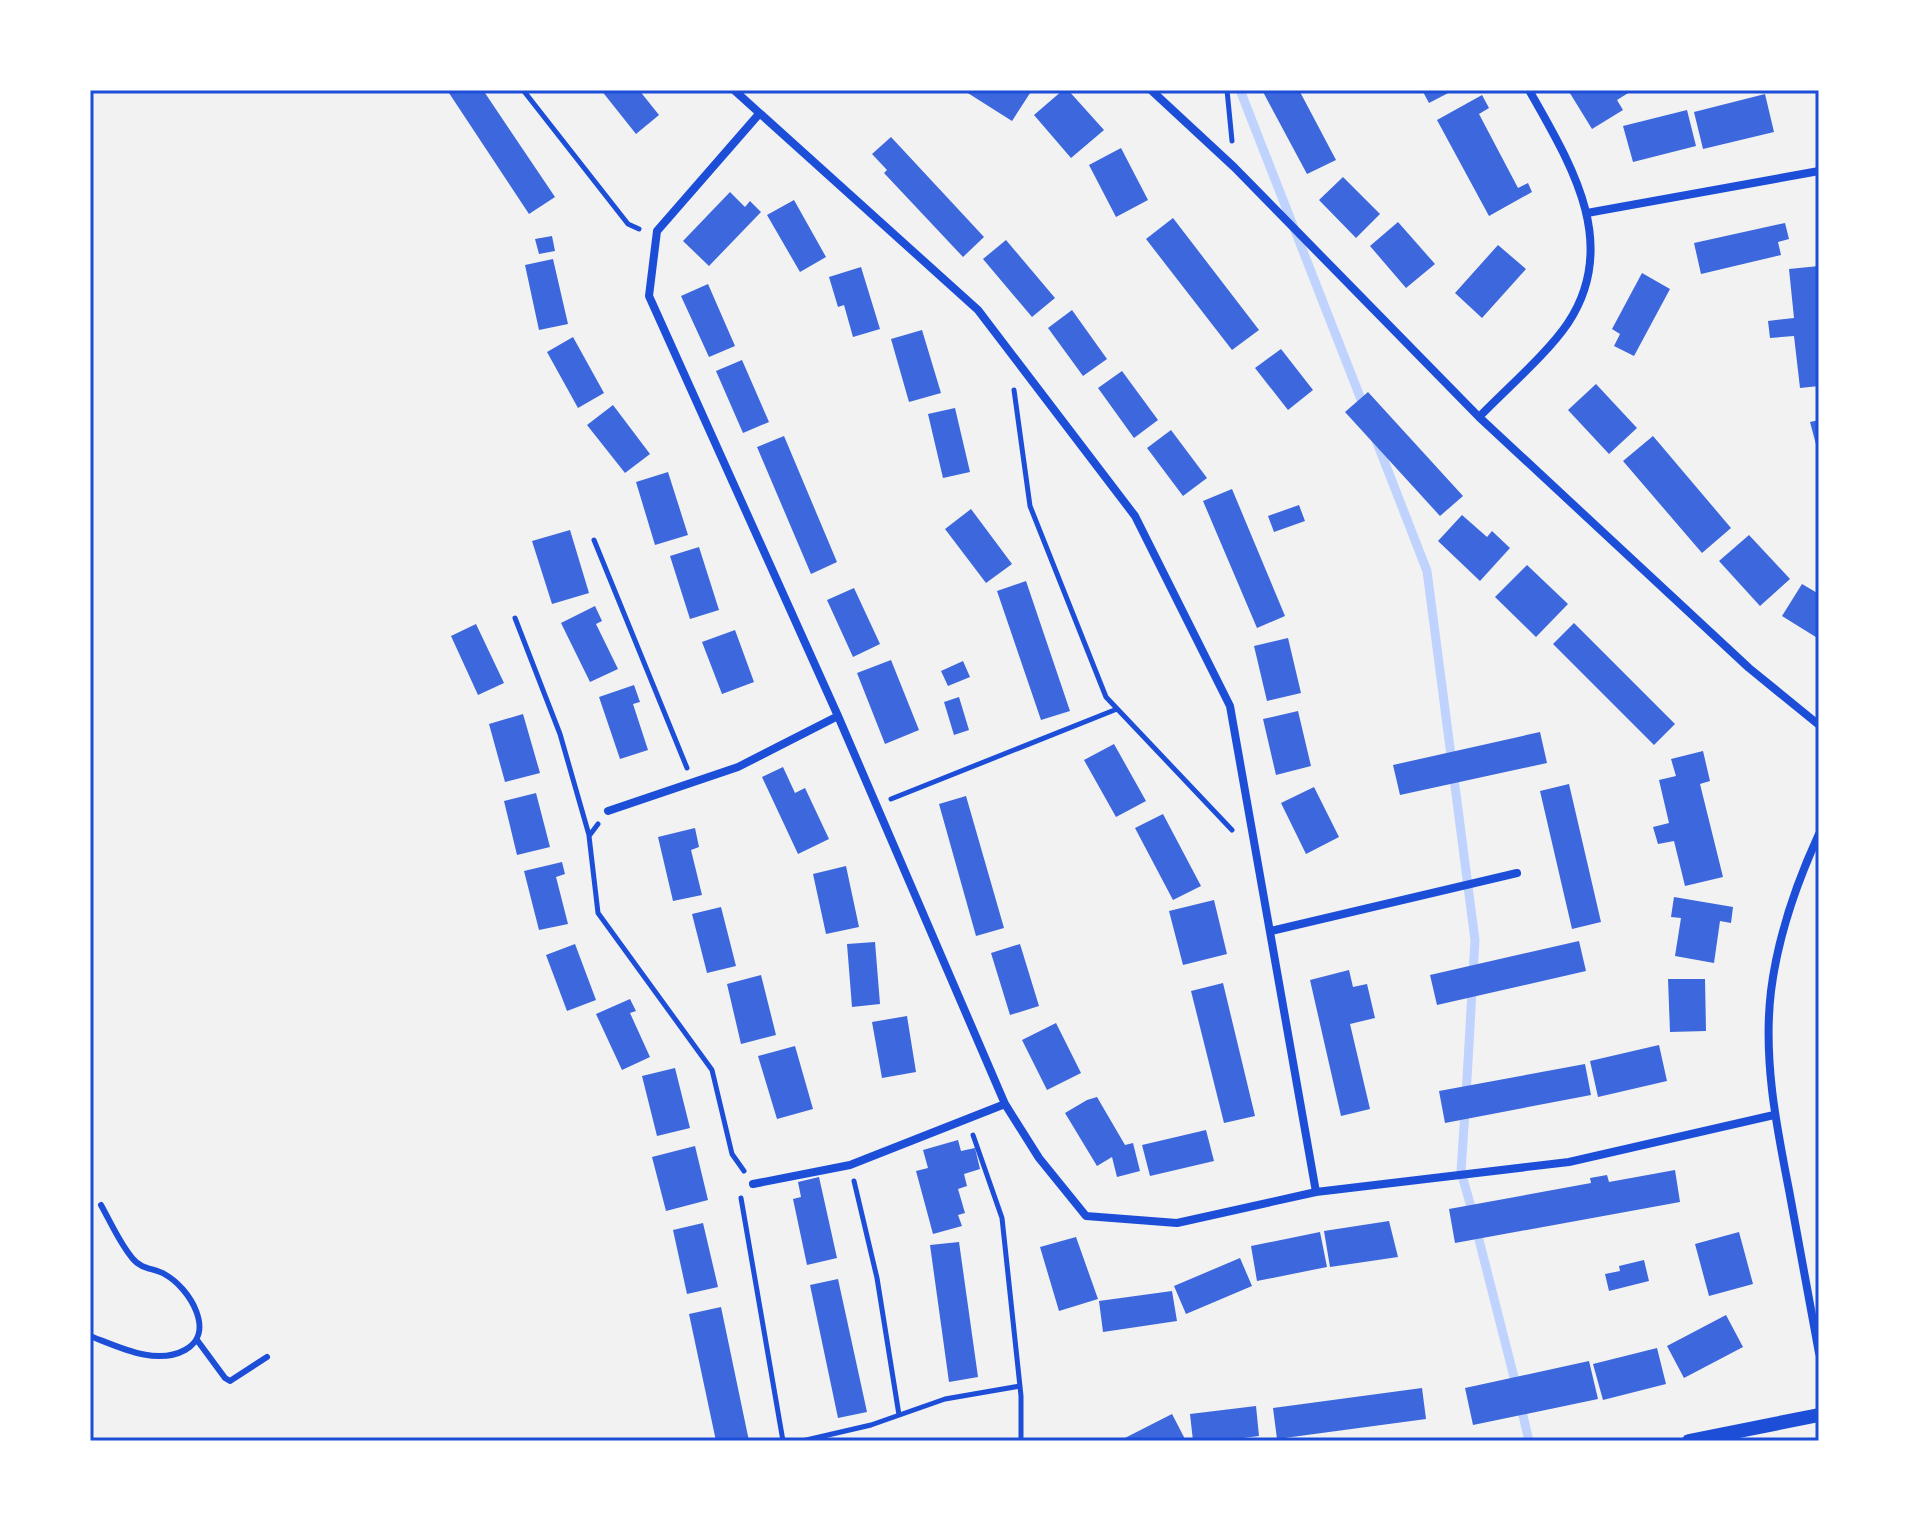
<svg xmlns="http://www.w3.org/2000/svg" width="1909" height="1531" font-family="'Public Sans',sans-serif">
<style>
.lines{fill:none;stroke-linecap:round;stroke-linejoin:round}
.stream{stroke:#bfd3fe;stroke-width:9}
.building{fill:#3d67dc}
.path{stroke:#1d4ed8;stroke-width:5}
.service{stroke:#1d4ed8;stroke-width:6}
.minor{stroke:#1d4ed8;stroke-width:8}
.tertiary{stroke:#1d4ed8;stroke-width:14}
.neatline{fill:none;stroke:#1d4ed8;stroke-width:3}
</style>
<rect width="100%" height="100%" fill="#f2f2f2"/>
<g class="lines">
<path class="stream" d="M1240,90L1364,407
M1376,440L1427,571L1475,940L1466,1096
M1465,1111L1461,1172L1473,1214
M1476,1228L1517,1389
M1520,1403L1529,1441"/>
</g>
<path class="building" d="M447,90H483L555,197L529,214Z
M601,90H639L659,115L636,134Z
M963,90H1032L1012,121Z
M1063,90H1068L1104,130L1071,158L1034,115Z
M1262,90H1299L1336,160L1307,174Z
M1422,90H1454L1429,103Z
M1568,90H1633L1617,100L1623,110L1592,129Z
M1765,94L1774,132L1703,149L1694,112Z
M1482,95L1489,108L1479,114L1518,188L1528,183L1532,192L1489,216L1437,120Z
M1687,110L1696,146L1633,162L1623,126Z
M891,137L984,237L963,257L884,173L887,170L872,154Z
M1121,148L1148,200L1116,217L1089,165Z
M1343,177L1380,214L1356,238L1319,200Z
M730,192L745,207L750,201L761,212L709,266L683,241Z
M794,200L826,257L800,272L767,215Z
M1173,218L1259,330L1232,350L1146,239Z
M1398,222L1435,264L1406,288L1370,246Z
M1785,223L1789,239L1778,242L1781,255L1701,274L1694,243Z
M552,236L555,251L539,254L535,239Z
M1006,240L1055,298L1032,317L983,259Z
M1498,245L1526,269L1482,318L1455,293Z
M553,259L568,324L539,330L525,265Z
M1819,266V386L1800,388L1794,336L1770,338L1768,321L1794,318L1789,269Z
M861,267L880,329L853,337L844,305L838,307L829,277Z
M1642,273L1670,289L1634,356L1614,346L1620,334L1612,329Z
M708,284L735,346L709,357L681,296Z
M1072,310L1107,359L1083,376L1048,328Z
M922,330L941,393L909,402L891,339Z
M573,337L604,393L578,408L547,352Z
M1281,349L1313,390L1288,410L1255,368Z
M742,360L769,422L743,433L716,371Z
M1122,371L1158,420L1134,438L1098,388Z
M1596,384L1637,428L1609,454L1568,410Z
M1368,392L1463,496L1440,516L1345,412Z
M613,405L650,454L625,473L587,425Z
M955,408L970,472L943,478L928,414Z
M1819,420V452H1818L1810,422Z
M1171,430L1207,478L1183,496L1147,448Z
M784,436L837,562L811,574L757,447Z
M1653,436L1731,528L1702,553L1623,461Z
M668,472L688,535L655,545L636,482Z
M1232,489L1285,616L1257,628L1203,501Z
M1299,505L1305,521L1274,532L1268,516Z
M971,509L1012,564L986,583L945,529Z
M1462,515L1487,537L1492,531L1510,548L1480,581L1438,541Z
M570,530L589,593L552,604L532,541Z
M1749,535L1790,579L1760,606L1719,561Z
M699,547L719,610L690,619L670,556Z
M1527,565L1568,604L1536,637L1495,597Z
M1026,581L1070,711L1041,720L997,591Z
M1802,584L1819,594V639L1782,616Z
M854,588L880,644L853,657L827,600Z
M595,606L602,621L596,624L618,669L590,682L561,623Z
M1574,623L1675,724L1654,745L1553,644Z
M476,624L504,683L478,695L451,636Z
M735,630L754,682L722,694L702,642Z
M1288,638L1301,693L1267,701L1254,646Z
M891,660L919,730L885,744L857,673Z
M963,661L970,677L948,686L941,671Z
M634,685L640,702L633,704L648,750L620,759L599,697Z
M959,697L969,730L954,735L944,702Z
M1298,711L1311,766L1276,775L1263,719Z
M523,714L540,773L505,782L489,724Z
M1540,732L1547,763L1400,795L1393,765Z
M1114,744L1146,801L1116,817L1084,760Z
M1703,751L1710,781L1700,784L1723,877L1685,886L1674,841L1658,844L1653,827L1669,823L1659,780L1676,776L1671,759Z
M783,767L795,793L805,788L829,839L798,854L762,777Z
M1569,784L1601,922L1572,929L1540,791Z
M1314,787L1339,837L1306,854L1281,803Z
M536,793L550,847L517,855L504,801Z
M966,796L1004,928L976,936L939,804Z
M1163,814L1201,886L1173,900L1135,828Z
M695,828L699,847L691,850L702,895L673,901L658,837Z
M562,862L565,874L556,877L568,924L539,930L524,871Z
M846,866L859,927L826,934L813,874Z
M1674,897L1733,907L1731,923L1720,921L1714,963L1675,956L1681,918L1671,917Z
M1214,900L1227,954L1183,965L1169,911Z
M721,907L736,966L707,973L692,914Z
M1579,941L1586,971L1437,1005L1430,975Z
M875,942L880,1004L852,1007L847,944Z
M575,944L596,1000L567,1011L546,955Z
M1020,944L1039,1006L1010,1015L991,953Z
M1349,970L1353,987L1367,984L1375,1018L1350,1024L1370,1109L1341,1116L1310,980Z
M761,975L776,1035L741,1044L727,984Z
M1668,979H1705L1706,1031L1670,1032Z
M1223,983L1255,1116L1224,1123L1191,991Z
M630,999L636,1011L630,1013L650,1057L622,1070L596,1014Z
M907,1016L916,1072L882,1078L872,1022Z
M1056,1023L1081,1073L1047,1090L1022,1040Z
M1659,1045L1667,1081L1598,1097L1590,1061Z
M795,1046L813,1109L777,1119L758,1056Z
M1585,1064L1591,1095L1445,1123L1439,1091Z
M675,1068L690,1128L657,1136L642,1076Z
M1097,1097L1125,1145L1133,1143L1140,1171L1117,1177L1112,1157L1097,1166L1065,1113L1087,1100Z
M1206,1130L1214,1161L1150,1176L1142,1145Z
M958,1140L961,1151L975,1148L980,1169L964,1174L967,1186L958,1189L965,1213L958,1215L962,1226L933,1234L916,1171L928,1168L923,1150Z
M695,1146L708,1200L666,1211L652,1157Z
M1675,1170L1680,1202L1455,1243L1449,1209L1591,1183L1590,1178L1607,1175L1609,1182Z
M819,1177L837,1258L807,1265L793,1199L801,1197L798,1182Z
M1389,1221L1398,1257L1330,1267L1324,1231Z
M703,1223L718,1287L687,1294L673,1230Z
M1320,1232L1327,1267L1257,1281L1251,1246Z
M1739,1232L1753,1284L1709,1296L1695,1244Z
M1076,1237L1098,1299L1059,1311L1040,1247Z
M959,1242L978,1377L949,1382L930,1245Z
M1240,1258L1252,1286L1186,1314L1174,1286Z
M1644,1260L1649,1281L1609,1291L1605,1274L1620,1271L1619,1266Z
M838,1279L867,1412L838,1418L810,1285Z
M1172,1291L1177,1321L1103,1332L1099,1301Z
M721,1307L749,1441H716L689,1314Z
M1726,1315L1743,1347L1684,1378L1667,1346Z
M1657,1348L1666,1384L1603,1400L1593,1364Z
M1589,1361L1598,1399L1473,1425L1465,1388Z
M1422,1388L1426,1419L1277,1439L1273,1408Z
M1256,1406L1259,1436L1219,1441H1193L1190,1414Z
M1172,1414L1186,1441H1119Z"/>
<g class="lines">
<path class="path" d="M523,90L628,224L639,229
M1227,90L1232,141
M1014,390L1030,506L1106,697L1232,830
M594,540L687,768
M515,618L560,734L589,835
M891,799L1117,709
M598,824L589,836L598,913L712,1070L732,1154L744,1171
M973,1135L1002,1218L1021,1396V1441
M854,1181L877,1278L899,1415
M741,1198L783,1441
M802,1441L871,1425L945,1399L1020,1386"/>
<path class="service" d="M90,1336C119,1347 156,1366 185,1350C217,1333 189,1288 166,1275C155,1268 142,1270 133,1259C120,1244 111,1223 101,1205
M197,1340L225,1378L230,1381L267,1357"/>
<path class="minor" d="M734,90L978,310L1135,516L1230,706L1316,1192
M1151,90L1234,167L1479,417L1749,668L1819,725
M759,114L657,231L649,296L838,716L1005,1104L1039,1158L1086,1216L1177,1223L1316,1192L1569,1162L1774,1115
M1587,213L1819,171
M1479,417C1505,390 1548,353 1568,323C1621,243 1570,163 1529,90
M608,811L738,767L838,716
M1819,834C1796,884 1778,935 1771,991C1763,1058 1776,1124 1789,1190C1799,1244 1809,1298 1819,1353
M1271,931L1517,873
M753,1184L850,1165L1005,1104"/>
<path class="tertiary" d="M1689,1441L1819,1415"/>
</g>
<rect width="1909" height="1531" fill="none" stroke="#ffffff" stroke-width="184"/>
<rect x="92" y="92" width="1725" height="1347" class="neatline"/>
</svg>
